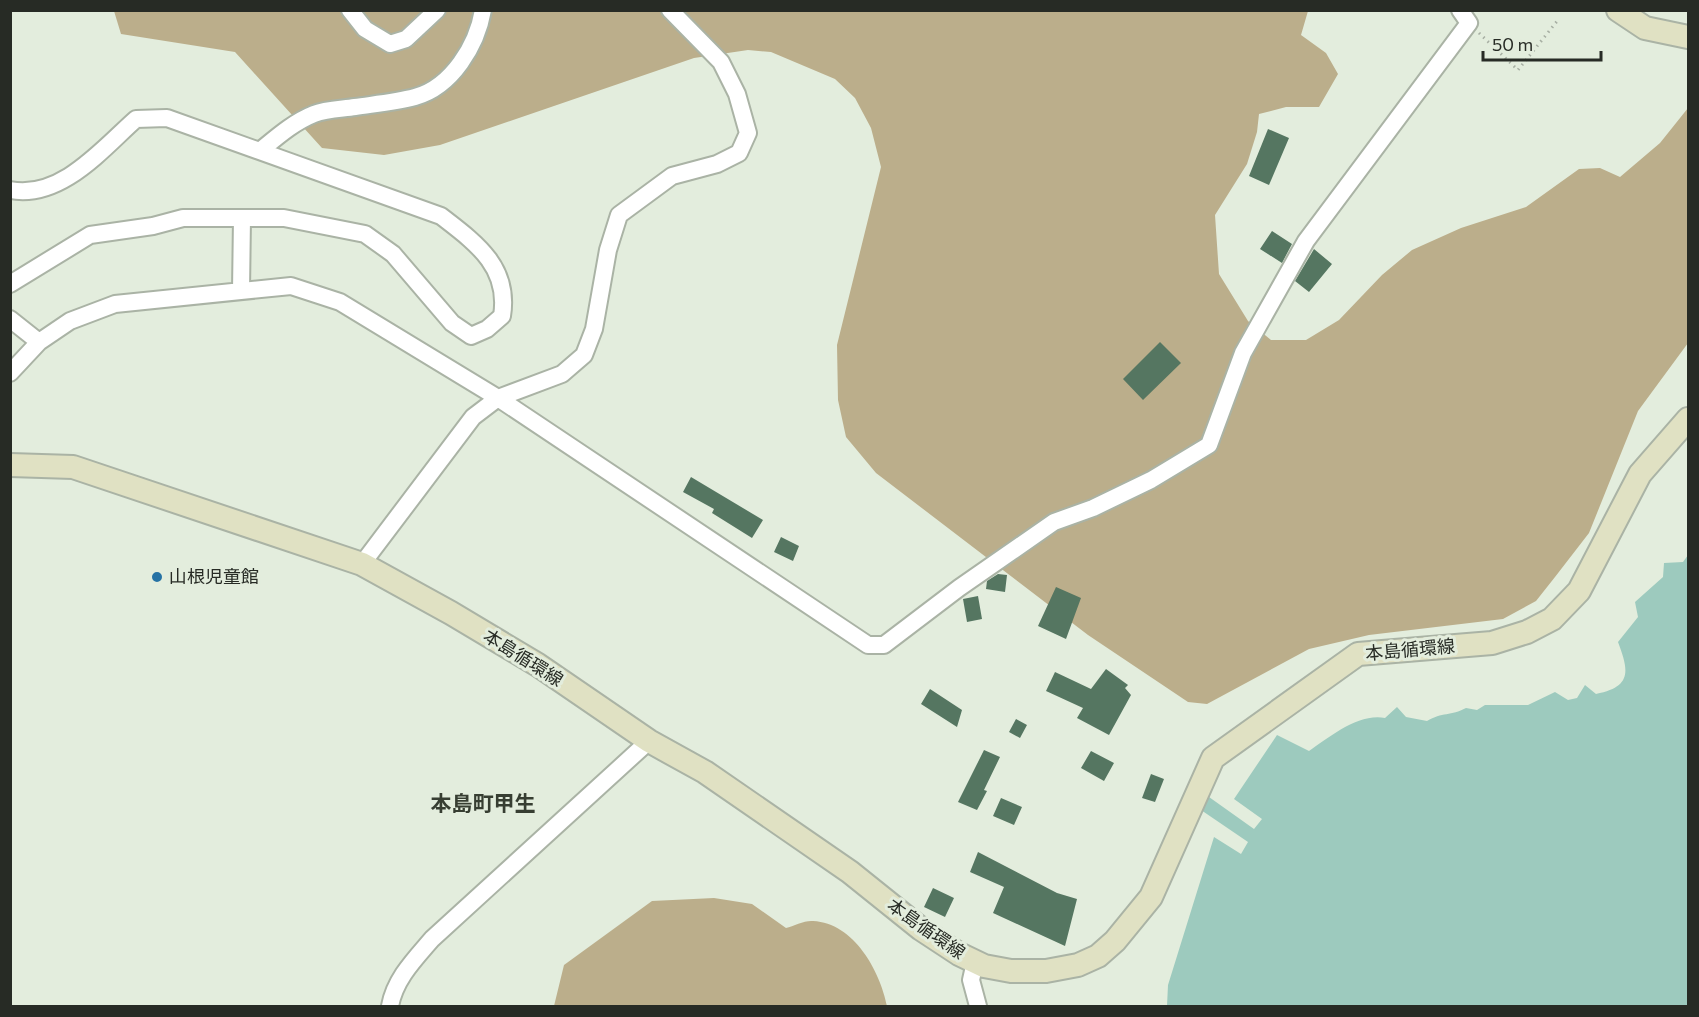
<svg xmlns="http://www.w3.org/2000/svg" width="1699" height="1017" font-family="Commissioner,'Noto Sans JP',sans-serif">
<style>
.forest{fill:#bbae8b}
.water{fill:#9dcabe}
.building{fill:#557661}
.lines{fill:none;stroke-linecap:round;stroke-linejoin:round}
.street-casing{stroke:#aab3a5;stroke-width:20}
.secondary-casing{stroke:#aab3a5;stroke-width:26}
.path{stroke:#a7afa3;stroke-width:3;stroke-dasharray:1.5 4.5;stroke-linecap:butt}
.street{stroke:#fff;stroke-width:16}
.secondary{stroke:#e0e1c3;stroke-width:22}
.poi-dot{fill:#2572a4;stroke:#e3eddd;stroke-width:2}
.labels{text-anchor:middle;stroke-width:6;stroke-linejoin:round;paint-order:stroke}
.poi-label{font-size:18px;fill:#272b25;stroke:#e3eddd;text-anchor:start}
.street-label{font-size:18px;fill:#272b25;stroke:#e3eddd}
.quarter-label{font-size:21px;font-weight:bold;fill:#373e32;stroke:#e3eddd}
</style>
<rect width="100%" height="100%" fill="#e3eddd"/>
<path class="forest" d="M114,11H1308L1301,35L1326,53L1338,74L1319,107H1286L1259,114L1257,132L1247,164L1215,215L1219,274L1248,321L1271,340H1306L1339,320L1382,275L1412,250L1461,228L1526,207L1579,169L1600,168L1620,177L1660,143L1688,108V343L1638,411L1589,533L1555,577L1536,601L1503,619L1369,635L1309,649L1207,704L1188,702L1088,635L876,473L846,437L838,400L837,345L881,167L871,128L855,98L835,79L771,52L748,50L694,58L440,145L384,155L322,148L235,52L121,34Z
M714,898L752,904L786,928C794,926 805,920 813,921C854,923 880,971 887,1006H554L564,965L652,901Z"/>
<path class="water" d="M1688,555V1006H1167L1168,985L1214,837L1241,854L1248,842L1201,810L1209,797L1254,829L1262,819L1234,799L1277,735L1309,751C1330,737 1358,713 1385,718L1397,707L1406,717L1427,721C1442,712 1451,716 1466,708L1477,710L1485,705H1528L1555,692L1568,700L1577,698L1585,685L1596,694C1632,687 1629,671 1618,642L1638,617L1635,602L1663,577L1664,563L1683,562Z"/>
<path class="building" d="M1268,129L1289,138L1269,185L1249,176Z
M1272,231L1292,244L1282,263L1260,249Z
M1314,249L1332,264L1309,292L1295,281Z
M1160,342L1181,363L1143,400L1123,379Z
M691,477L763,520L752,538L712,513L714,509L683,492Z
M781,537L799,546L793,561L774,552Z
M998,574L1007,575L1005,592L986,589L987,581Z
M1056,587L1081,598L1066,639L1038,626Z
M978,596L982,619L967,622L963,599Z
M1106,669L1128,685L1125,688L1131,695L1109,735L1077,718L1083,708L1046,691L1055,672L1091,689Z
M930,689L962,710L957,727L921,704Z
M1016,719L1027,725L1020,738L1009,732Z
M984,750L1000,757L984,790L987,791L977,810L958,802Z
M1091,751L1114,763L1104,781L1081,768Z
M1151,774L1164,779L1155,802L1142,798Z
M1001,798L1022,807L1014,825L993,816Z
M978,852L1057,893L1077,899L1065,946L993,913L1004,887L970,872Z
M933,888L954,898L945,917L924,907Z"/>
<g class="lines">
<g class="street-casing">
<path id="street" d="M350,10L365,29L390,44L406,39L437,10
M261,150C278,136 294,122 314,114C326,109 342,109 355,107C375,104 396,102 415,97C452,87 477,45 483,10
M10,190C61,200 103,148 136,119L167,118L441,216C476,243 510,267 502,316L487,329L471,336L452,323L393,254L365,234L284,218H183L153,226L90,235L10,284
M241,291L242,218
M10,319L39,342
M10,373L39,342L70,321L115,304L291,286L340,302L498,398L868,645H884L959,588L1054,522L1093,508L1151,480L1209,445L1243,353L1306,241L1469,23L1460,10
M362,564L473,417L498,398L562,374L584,355L594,329L608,250L619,215L672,176L717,164L739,153L748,133L737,94L721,62L670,10
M975,962L971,980L978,1006
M390,1006C395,979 414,960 432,939L649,741"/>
</g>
<g class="secondary-casing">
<path id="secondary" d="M1618,10L1645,28L1688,37
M10,465L73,467L362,564L451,613L538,665L649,741L705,772L850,872L921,929L959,954L984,966L1011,971H1046L1078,965L1098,956L1115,941L1151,897L1213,758L1358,654L1492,643L1527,632L1552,619L1579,591L1640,474L1688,419"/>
</g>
<path class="path" d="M1479,33L1518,70L1558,20"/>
<use href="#street" class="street"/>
<use href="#secondary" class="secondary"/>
</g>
<circle class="poi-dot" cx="157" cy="577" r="6"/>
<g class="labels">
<g class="poi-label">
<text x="169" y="583">山根児童館</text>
</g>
<g class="street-label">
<text transform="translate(1410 650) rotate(-5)" y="6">本島循環線</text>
<text transform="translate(523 658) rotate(32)" y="6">本島循環線</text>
<text transform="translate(926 929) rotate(35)" y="6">本島循環線</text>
</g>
<g class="quarter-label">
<text x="483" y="811">本島町甲生</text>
</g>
</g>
<rect width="1699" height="1017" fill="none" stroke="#272b25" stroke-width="24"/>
<path d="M1483 51v9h118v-9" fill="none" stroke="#272b25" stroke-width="3"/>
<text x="1492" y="51" font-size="18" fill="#272b25" stroke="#e3eddd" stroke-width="4.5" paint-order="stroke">50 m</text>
</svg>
